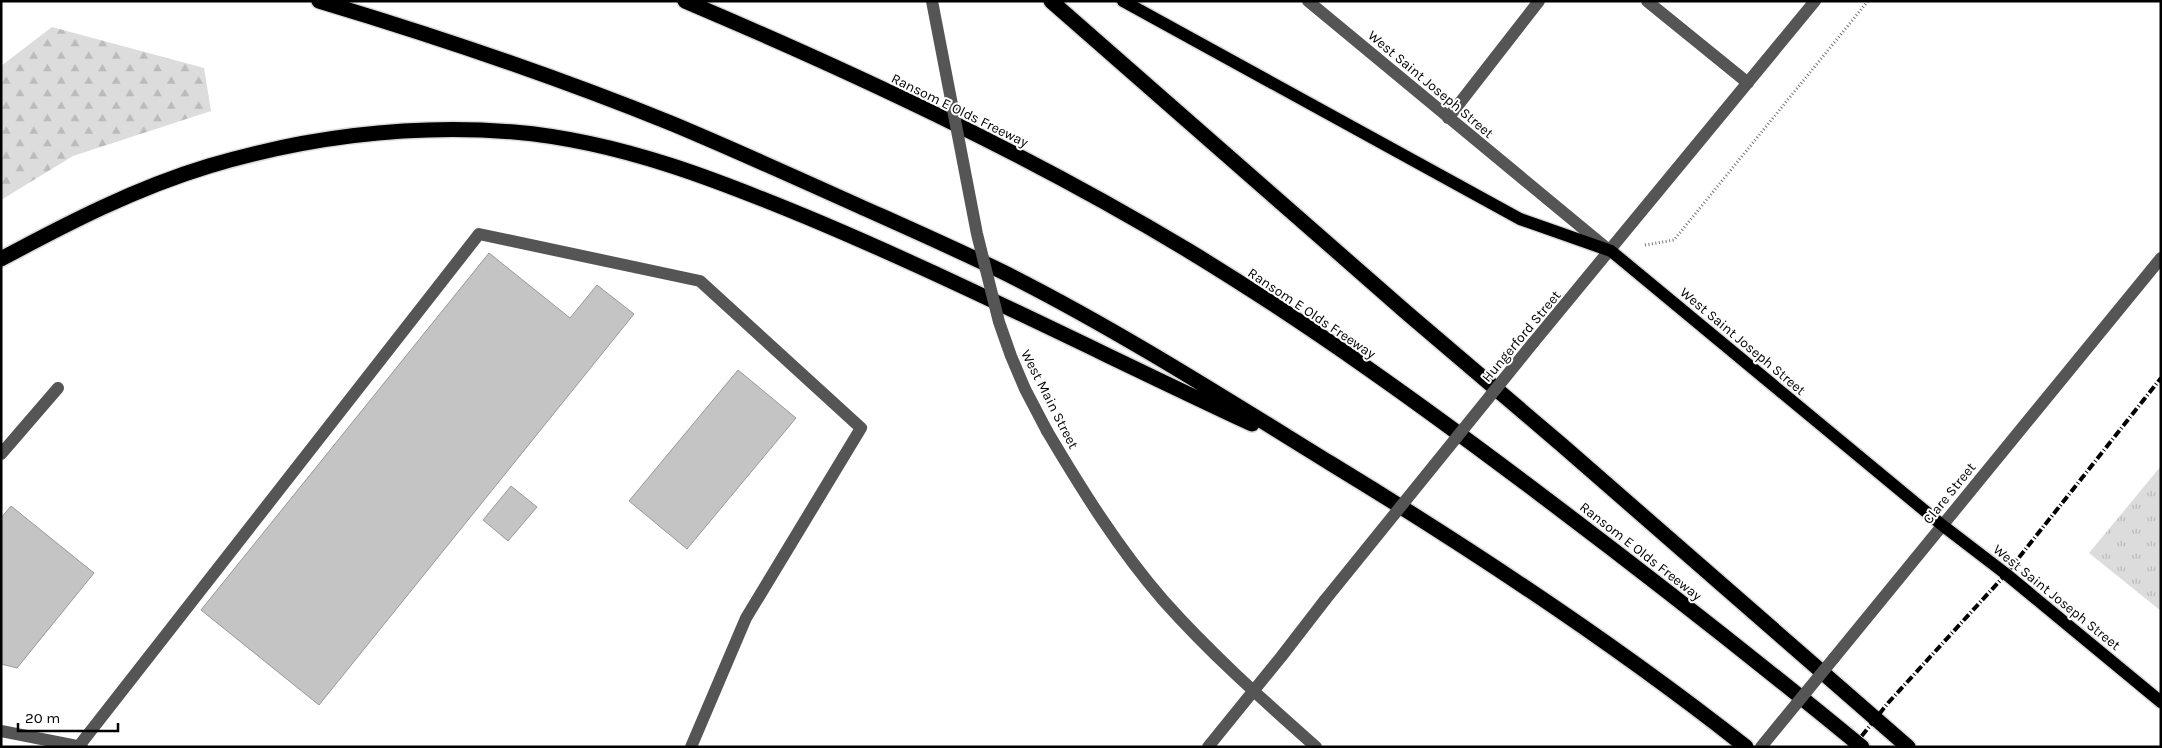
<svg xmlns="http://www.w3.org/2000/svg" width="2162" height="748" font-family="Karla,sans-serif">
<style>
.forest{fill:url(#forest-firs)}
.park{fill:url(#park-tufts)}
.building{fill:#c4c4c4;stroke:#999}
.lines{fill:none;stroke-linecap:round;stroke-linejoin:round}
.major-casing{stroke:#dbdbdb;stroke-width:15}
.highway-casing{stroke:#dbdbdb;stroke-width:18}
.path{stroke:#777;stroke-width:3;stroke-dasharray:1 2.5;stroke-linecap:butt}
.minor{stroke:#555;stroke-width:12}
.major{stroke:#000;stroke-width:12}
.highway{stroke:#000;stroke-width:15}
.rail{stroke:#000;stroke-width:4;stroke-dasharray:8 2.5 1 2.5;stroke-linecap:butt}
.minor-bridge{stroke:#555;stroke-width:12}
.labels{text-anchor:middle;stroke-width:4;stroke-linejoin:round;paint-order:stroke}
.street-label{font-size:14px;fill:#000;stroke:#fff}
</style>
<defs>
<pattern id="forest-firs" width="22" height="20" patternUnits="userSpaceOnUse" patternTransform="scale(1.25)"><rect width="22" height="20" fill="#dcdcdc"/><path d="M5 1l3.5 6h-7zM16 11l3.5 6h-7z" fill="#bbb"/></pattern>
<pattern id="park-tufts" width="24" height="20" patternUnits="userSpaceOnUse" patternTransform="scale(1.25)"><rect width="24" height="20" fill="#dcdcdc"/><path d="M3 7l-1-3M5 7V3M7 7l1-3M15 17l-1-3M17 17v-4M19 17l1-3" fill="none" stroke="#bbb"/></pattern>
</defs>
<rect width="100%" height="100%" fill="#fff"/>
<path class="forest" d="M52,27L204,68L211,111L73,156L1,200V66Z"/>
<path class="park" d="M2161,466V611L2089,553Z"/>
<path class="building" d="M489,253L570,318L597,285L634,314L319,705L201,610Z
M738,370L796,418L687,549L629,501Z
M511,486L537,507L508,541L483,520Z
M11,506L94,573L17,668L1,664V518Z"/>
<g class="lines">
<g class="major-casing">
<path id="major" d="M1123,1L1520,219L1611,251L1942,525L2006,574L2161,702"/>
</g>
<g class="highway-casing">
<path id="highway" d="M319,1C439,37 557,77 673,124C735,150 797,178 859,206C908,228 958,250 1007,274C1118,330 1223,397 1330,463C1473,550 1614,643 1746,747
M685,1C857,74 1028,154 1189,251C1311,325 1427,409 1541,495C1650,577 1757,661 1862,747
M1051,1L1407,313L1563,446L1908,747
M1,259C68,223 136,188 209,166C307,137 411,124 514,132C621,141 723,182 821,223C967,285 1108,357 1252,424"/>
</g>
<path class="path" d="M1645,245L1674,240L1868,1"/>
<path class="minor" d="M1308,1L1609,250
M1647,1L1748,83
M1448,118L1539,1
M1533,343L1815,1
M1047,431C1082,490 1118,548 1163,600C1210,653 1263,700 1316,747
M1,454L58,388
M1834,658L2161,258
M1,731L82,747
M79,746L479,234L700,281L861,428L746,618L691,747
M1208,747L1281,657L1325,600"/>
<use href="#major" class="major"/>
<use href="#highway" class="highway"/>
<path class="rail" d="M1853,747L1888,703L2006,574L2161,378"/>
<path class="minor-bridge" d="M932,1L977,234L999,322L1011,356L1025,389L1047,431
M1325,600L1533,343
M1761,747L1834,658"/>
</g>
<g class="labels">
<g class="street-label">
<text transform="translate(1431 84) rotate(40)" y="5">West Saint Joseph Street</text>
<text transform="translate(960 110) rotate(26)" y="5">Ransom E Olds Freeway</text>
<text transform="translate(1312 313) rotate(34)" y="5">Ransom E Olds Freeway</text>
<text transform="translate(1521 336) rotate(-50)" y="5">Hungerford Street</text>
<text transform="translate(1743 341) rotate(40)" y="5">West Saint Joseph Street</text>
<text transform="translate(1050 399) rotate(63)" y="5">West Main Street</text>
<text transform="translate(1949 493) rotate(-51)" y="5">Clare Street</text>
<text transform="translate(1641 551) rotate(38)" y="5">Ransom E Olds Freeway</text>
<text transform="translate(2057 597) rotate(39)" y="5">West Saint Joseph Street</text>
</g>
</g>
<rect width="2162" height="748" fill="none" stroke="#000000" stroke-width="5"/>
<path d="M18 723v8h100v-8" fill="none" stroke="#000000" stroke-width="2.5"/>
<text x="25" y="723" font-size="15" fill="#000000" stroke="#ffffff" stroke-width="4" paint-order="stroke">20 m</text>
</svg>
